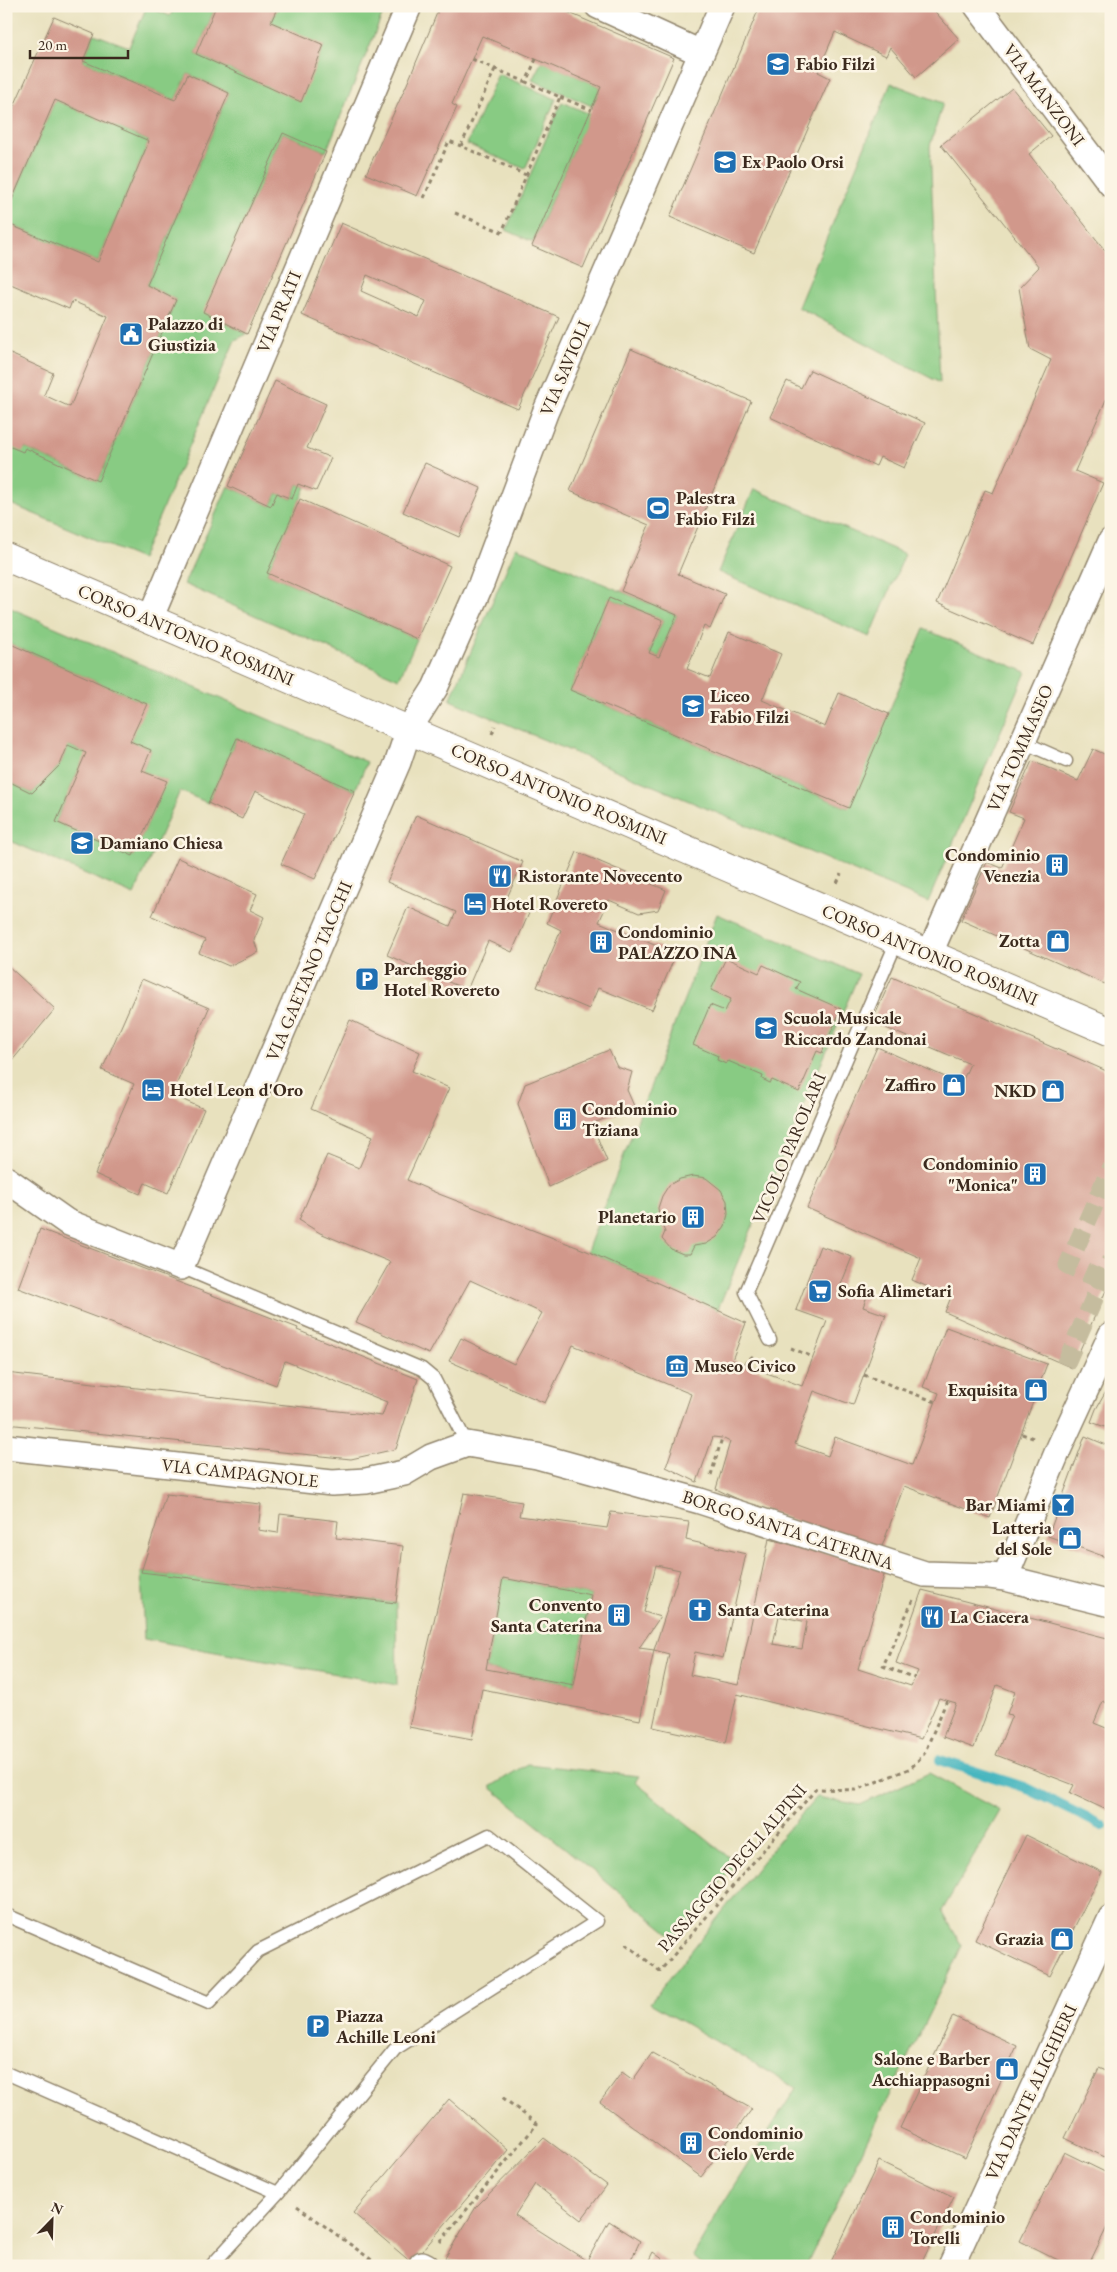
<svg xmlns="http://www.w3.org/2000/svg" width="1117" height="2272" font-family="'EB Garamond',serif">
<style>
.green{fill:#88cb83;stroke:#627a50}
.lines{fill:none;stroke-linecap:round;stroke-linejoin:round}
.stream{stroke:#47b6bf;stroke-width:10}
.building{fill:#d1988b;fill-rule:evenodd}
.pedestrian-tunnel{stroke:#c5bc9e;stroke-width:19;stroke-dasharray:19 9;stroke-linecap:butt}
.service-casing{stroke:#92866e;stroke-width:15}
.minor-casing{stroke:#92866e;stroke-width:28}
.secondary-casing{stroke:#92866e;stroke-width:30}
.path{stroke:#92866e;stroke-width:3;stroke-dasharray:4 4;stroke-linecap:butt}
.service{stroke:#fff;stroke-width:12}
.minor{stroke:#fff;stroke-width:25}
.secondary{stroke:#fff;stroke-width:28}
.labels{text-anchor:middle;stroke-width:5;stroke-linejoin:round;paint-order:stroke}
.poi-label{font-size:18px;font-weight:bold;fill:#3b2a1e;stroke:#fcf5e5;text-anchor:start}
.street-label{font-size:18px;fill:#3b2a1e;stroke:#fcf5e5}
</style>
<rect width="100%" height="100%" fill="#fcf5e5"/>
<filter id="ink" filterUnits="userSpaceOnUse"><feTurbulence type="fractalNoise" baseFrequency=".02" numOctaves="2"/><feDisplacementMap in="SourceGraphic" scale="10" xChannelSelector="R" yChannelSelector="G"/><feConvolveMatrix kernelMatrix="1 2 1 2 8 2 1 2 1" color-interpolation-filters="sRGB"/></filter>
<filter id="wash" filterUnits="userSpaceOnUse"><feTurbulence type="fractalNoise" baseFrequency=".0096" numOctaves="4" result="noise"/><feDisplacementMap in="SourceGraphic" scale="20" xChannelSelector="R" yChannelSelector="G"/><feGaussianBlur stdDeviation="1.12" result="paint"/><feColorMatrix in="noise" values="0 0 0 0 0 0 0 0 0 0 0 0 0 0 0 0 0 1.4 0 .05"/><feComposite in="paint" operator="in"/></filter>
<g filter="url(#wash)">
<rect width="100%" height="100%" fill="#e8e1be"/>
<path class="green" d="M147,6L170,16L175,6H216L196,54L300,101L324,46L271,22L278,6H386L326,152L283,133L204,312L247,334L235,340L141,559L6,502V445L25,448L98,481L176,300L147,285L229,93L188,74L175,100L83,61L94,34L129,47Z
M542,61L601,87L592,106L532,80Z
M498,74L556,99L525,169L467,144Z
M891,83L943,103L930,146L940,383L798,307Z
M55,100L149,141L98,262L6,223V214Z
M562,102L590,114L533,242L506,230Z
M298,484L306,487L267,573L417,639L399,679L184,584L228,486L271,506L277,493L292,499Z
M754,489L905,554L870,637L718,572Z
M516,547L677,615L659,657L649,653L663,620L609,598L570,690L848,808L924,629L1026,672L928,902L450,700Z
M6,606L367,762L355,791L237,738L208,803L180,791L134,895L6,839V780L32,793L60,765L68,745L86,753L56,822L133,856L166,781L142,771L151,750L130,741L146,704L6,642Z
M717,914L859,974L717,1311L587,1251Z
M141,1572L396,1603L397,1685L144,1639Z
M503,1578L591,1595L574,1685L486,1669Z
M527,1764L639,1776L635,1782L736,1863L675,1938L490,1787Z
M929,1773L1000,1811L942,1911L962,1946L806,2266H704L693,2256L722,2205L796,2088L650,2003L784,1834L817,1797L860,1805Z"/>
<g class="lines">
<path class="stream" d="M940,1760L1024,1787L1103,1826"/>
</g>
<g id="blocks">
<path class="building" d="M216,6H278L271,22L324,45L301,102L196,54Z
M440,6H553L674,58L583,268L532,246L601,87L482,36L452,104L457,107L417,196L366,174L407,84Z
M760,6H930L959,39L916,77L890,47L886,56L835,32L818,72L830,78L754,253L670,217Z
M54,17L94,34L83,61L175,100L188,74L229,93L147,285L176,300L98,481L25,448L23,452L6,445V352L53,373L44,395L70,407L108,316L72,301L69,309L6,282V223L98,262L149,141L55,100L6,214V124Z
M1012,88L1051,136L1029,154L1111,258V388L1075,471L1103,483L1033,645L937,603L985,490L993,493L1051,360L1030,349L1019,288L1039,267L941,145Z
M283,133L326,152L247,334L203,312Z
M341,223L559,317L518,409L302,315ZM367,275L426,301L419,317L361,291Z
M631,349L751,401L678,574L725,594L710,629L704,626L687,669L710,678L729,632L781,654L762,700L825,727L839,693L889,714L849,808L570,690L609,598L663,620L649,653L659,657L677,615L621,591L649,525L570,491Z
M810,370L925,423L904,468L880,457L876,466L770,417L787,381L801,388Z
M275,381L326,404L307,448L331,458L316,491L298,484L292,499L277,493L271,506L228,486Z
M425,463L481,488L459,537L403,512Z
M300,499L450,566L417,639L267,573Z
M6,642L147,704L130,741L151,750L142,771L167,781L133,856L56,822L86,753L68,745L60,765L32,793L6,780Z
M237,738L355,791L315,879L281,864L304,814L255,791L242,819L208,803Z
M1093,749L1111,757V970L1105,984L961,920L987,862L1002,868L1024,818L1009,812L1032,761L1078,781Z
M416,815L523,862L506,900L530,911L512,952L488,941L467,990L387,955L408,907L450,926L456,912L387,882Z
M577,852L666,890L658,910L639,913L609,900L599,922L676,954L652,1010L598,988L589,1009L537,987L561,930L547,923Z
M178,858L257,894L250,910L264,917L254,940L258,952L229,966L199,953L205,940L152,916Z
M726,958L759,973L763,965L800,982L796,989L841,1009L822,1053L817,1051L799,1092L772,1080L770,1083L762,1079L763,1076L728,1061L726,1064L717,1060L718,1056L693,1045L710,1005L725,1011L731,999L711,990Z
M6,964L55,1009L6,1068Z
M892,977L1111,1073V1279L1072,1368L945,1312L951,1297L912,1280L921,1258L807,1208L877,1047L961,1084L970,1064L872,1022Z
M142,979L209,1008L172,1095L204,1109L168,1193L145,1183L140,1194L95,1174L134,1084L102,1070Z
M350,1020L420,1052L412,1071L449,1088L407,1180L439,1194L587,1251L746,1323L732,1360L802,1386L827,1321L796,1310L820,1246L852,1257L840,1287L867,1296L863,1307L886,1315L853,1405L814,1391L795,1444L828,1456L835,1437L912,1465L939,1393L923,1387L946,1327L1047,1364L990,1518L904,1486L880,1552L744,1502L716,1489L730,1442L722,1438L713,1437L697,1482L666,1467L691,1394L573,1345L545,1403L449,1361L461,1338L514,1364L542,1313L470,1280L429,1354L356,1322L390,1262L320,1233L299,1220L327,1155L359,1168L373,1136L311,1109Z
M609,1050L617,1067L632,1072L627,1090L634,1106L592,1124L607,1161L549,1187L518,1104L525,1084Z
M693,1176L706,1178L721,1190L727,1201L728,1214L725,1226L717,1237L706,1244L694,1246L690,1254H683L671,1249L662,1239L665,1232L660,1221L658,1208L662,1196L669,1185L680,1179Z
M40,1229L298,1328L297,1330L418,1379L396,1449L351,1459L6,1424V1373L382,1416L387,1402L285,1361L276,1385L18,1288Z
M6,1328H8L9,1363L6,1364Z
M1111,1383V1429L1091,1422L1096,1409Z
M1085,1436L1111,1447V1559L1048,1536Z
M464,1493L522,1502L519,1516L607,1528L611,1512L689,1522L686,1540L746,1554L723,1658L695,1652L690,1675L738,1685L769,1539L886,1568L858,1669L911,1686L918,1671L896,1663L922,1590L1111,1639V1705L1103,1701L1094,1723L1111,1730V1812L1070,1793L1074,1785L996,1755L1012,1715L1007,1714L1015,1692L997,1685L974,1748L943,1737L956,1703L939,1698L921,1739L737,1694L726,1743L653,1727L669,1654L654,1650L680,1570L656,1565L644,1612L660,1617L639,1648L654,1650L640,1720L482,1689L472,1739L409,1727ZM503,1578L591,1595L574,1685L486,1669ZM779,1616L807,1622L802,1649L773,1644Z
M166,1494L261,1504L258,1530L278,1533L280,1514L338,1521L336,1538L403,1546L396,1603L141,1572Z
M1026,1835L1102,1872L1050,1976L975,1940Z
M953,2016L1017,2046L965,2158L900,2128Z
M652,2053L752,2109L701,2177L600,2102L622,2072L633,2080Z
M1099,2068L1111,2073V2160L1065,2138Z
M449,2099L508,2150L412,2263L353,2213Z
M544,2138L607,2185L581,2220L535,2184L515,2215L587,2261L609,2221L640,2241L628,2266H469L445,2258L476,2207Z
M1064,2152L1111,2175V2219L1088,2266H1070L1020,2241Z
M879,2161L954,2197L920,2266H829Z
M653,2252L672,2266H646Z"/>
</g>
</g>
<g filter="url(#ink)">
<use href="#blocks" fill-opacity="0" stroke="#92866e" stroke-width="1"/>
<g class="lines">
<path class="pedestrian-tunnel" d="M1102,1280L1068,1265L1111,1167
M1065,1365L1111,1260"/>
<g class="service-casing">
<path id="service" d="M1023,742L1066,761
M181,1267L422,1369L434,1379L467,1444
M770,1340L746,1292L897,941
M6,1915L209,2003L258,1951L489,1835L597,1921L395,2049L278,2193
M6,2073L278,2193L211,2266"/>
</g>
<g class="minor-casing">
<path id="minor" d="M598,6L701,53
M977,6L1111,184
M150,619L409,6
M929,955L1111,541
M6,1179L67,1222L181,1267L398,762L409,729L435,688L481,584L545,413L722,6
M6,1447L332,1483L366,1481L404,1473L431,1457L467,1444L537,1456L700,1501L925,1574L990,1576L1005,1578L1111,1604
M1005,1578L1059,1448L1111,1335
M422,2264L426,2266
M951,2266L1111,1918"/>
</g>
<g class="secondary-casing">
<path id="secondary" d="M6,557L1111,1032"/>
</g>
<path class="path" d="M472,59L526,82
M495,69L461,146L526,175
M560,97L592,110
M424,198L449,141L461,146
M455,213L502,232L560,97L526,82L536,59
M492,734L495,726
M837,883L841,874
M791,1348L813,1357
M744,1364L753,1356
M864,1375L936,1402
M1022,1434L1033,1438
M711,1475L722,1438
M913,1600L883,1666L915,1678
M626,1944L660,1971L816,1789L856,1790L911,1768L924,1754L947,1700
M297,2206L380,2266
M440,2242L537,2124L502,2097"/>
<use href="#service" class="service"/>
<use href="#minor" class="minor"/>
<use href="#secondary" class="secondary"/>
</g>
</g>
<defs>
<g id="school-square" transform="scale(1.25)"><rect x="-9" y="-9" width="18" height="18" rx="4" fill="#1f6fb2" stroke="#fcf5e5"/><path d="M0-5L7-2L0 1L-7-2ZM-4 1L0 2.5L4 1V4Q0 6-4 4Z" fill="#fff"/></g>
<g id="civic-square" transform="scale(1.25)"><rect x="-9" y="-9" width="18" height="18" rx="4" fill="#1f6fb2" stroke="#fcf5e5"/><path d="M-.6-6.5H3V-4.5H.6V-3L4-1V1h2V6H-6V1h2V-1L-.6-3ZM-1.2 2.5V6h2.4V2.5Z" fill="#fff"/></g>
<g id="stadium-square" transform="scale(1.25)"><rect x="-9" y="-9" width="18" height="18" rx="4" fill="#1f6fb2" stroke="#fcf5e5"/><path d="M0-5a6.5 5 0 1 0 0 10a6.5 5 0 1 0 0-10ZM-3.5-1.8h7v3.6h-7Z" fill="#fff"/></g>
<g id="university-square" transform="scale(1.25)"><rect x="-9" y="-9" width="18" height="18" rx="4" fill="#1f6fb2" stroke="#fcf5e5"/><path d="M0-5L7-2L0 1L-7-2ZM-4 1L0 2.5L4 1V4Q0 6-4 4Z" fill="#fff"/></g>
<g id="building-square" transform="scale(1.25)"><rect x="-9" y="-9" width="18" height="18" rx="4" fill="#1f6fb2" stroke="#fcf5e5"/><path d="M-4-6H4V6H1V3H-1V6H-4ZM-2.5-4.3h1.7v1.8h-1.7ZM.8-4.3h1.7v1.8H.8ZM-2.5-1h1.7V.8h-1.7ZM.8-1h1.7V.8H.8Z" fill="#fff"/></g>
<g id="restaurant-square" transform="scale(1.25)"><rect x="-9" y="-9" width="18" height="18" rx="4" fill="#1f6fb2" stroke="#fcf5e5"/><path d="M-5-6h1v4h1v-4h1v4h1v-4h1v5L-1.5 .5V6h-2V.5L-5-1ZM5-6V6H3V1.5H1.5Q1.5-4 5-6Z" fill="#fff"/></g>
<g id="hotel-square" transform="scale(1.25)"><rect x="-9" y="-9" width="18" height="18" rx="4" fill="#1f6fb2" stroke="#fcf5e5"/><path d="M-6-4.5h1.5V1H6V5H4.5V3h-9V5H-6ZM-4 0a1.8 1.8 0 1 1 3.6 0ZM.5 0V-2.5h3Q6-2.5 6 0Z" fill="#fff"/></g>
<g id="shop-square" transform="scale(1.25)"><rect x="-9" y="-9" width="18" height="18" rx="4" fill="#1f6fb2" stroke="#fcf5e5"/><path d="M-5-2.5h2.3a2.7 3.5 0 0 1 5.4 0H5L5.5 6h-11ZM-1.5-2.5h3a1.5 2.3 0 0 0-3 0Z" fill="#fff"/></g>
<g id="parking-square" transform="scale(1.25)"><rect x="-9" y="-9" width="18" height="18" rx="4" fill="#1f6fb2" stroke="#fcf5e5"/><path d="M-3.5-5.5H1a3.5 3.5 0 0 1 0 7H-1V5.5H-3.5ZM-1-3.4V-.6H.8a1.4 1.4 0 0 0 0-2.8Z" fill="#fff"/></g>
<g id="supermarket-square" transform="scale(1.25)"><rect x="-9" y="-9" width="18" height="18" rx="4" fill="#1f6fb2" stroke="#fcf5e5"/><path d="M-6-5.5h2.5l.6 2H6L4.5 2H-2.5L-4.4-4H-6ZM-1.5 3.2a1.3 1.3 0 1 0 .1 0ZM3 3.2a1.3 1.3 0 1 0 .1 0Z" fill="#fff"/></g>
<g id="museum-square" transform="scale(1.25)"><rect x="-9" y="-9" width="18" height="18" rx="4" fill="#1f6fb2" stroke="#fcf5e5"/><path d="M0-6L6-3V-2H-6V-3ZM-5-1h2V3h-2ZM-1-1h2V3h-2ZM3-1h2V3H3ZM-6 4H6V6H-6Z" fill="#fff"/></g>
<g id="bar-square" transform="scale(1.25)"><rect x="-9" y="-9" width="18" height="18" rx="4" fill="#1f6fb2" stroke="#fcf5e5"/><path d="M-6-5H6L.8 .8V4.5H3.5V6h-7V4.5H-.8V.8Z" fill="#fff"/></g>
<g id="church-square" transform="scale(1.25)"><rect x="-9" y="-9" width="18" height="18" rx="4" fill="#1f6fb2" stroke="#fcf5e5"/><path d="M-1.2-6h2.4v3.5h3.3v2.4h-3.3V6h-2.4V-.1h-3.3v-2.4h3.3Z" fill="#fff"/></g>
</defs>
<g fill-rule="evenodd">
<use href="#school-square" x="778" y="64"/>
<use href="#school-square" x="725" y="162"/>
<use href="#civic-square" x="131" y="334"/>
<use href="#stadium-square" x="658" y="508"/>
<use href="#university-square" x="693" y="706"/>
<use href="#school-square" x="82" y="843"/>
<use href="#building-square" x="1057" y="865"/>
<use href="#restaurant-square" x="500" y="876"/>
<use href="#hotel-square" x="475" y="904"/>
<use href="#shop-square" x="1058" y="941"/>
<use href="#building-square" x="601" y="942"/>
<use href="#parking-square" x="367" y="979"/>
<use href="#school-square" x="766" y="1028"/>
<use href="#shop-square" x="954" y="1085"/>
<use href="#hotel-square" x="153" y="1090"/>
<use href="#shop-square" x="1053" y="1091"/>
<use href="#building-square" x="565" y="1119"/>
<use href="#building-square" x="1035" y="1174"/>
<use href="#building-square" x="693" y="1217"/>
<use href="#supermarket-square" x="820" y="1291"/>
<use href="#museum-square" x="677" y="1366"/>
<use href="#shop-square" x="1036" y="1390"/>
<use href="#bar-square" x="1063" y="1505"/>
<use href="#shop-square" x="1070" y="1538"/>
<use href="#church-square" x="700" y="1610"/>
<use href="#building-square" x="619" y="1615"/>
<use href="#restaurant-square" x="932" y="1617"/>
<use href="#shop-square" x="1062" y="1939"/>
<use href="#parking-square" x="318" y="2026"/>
<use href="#shop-square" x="1007" y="2069"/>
<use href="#building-square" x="691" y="2143"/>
<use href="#building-square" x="893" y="2227"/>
</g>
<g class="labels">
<g class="poi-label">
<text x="796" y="70">Fabio Filzi</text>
<text x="742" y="168">Ex Paolo Orsi</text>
<text x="148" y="330">Palazzo di<tspan x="148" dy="21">Giustizia</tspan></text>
<text x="676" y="504">Palestra<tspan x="676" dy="21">Fabio Filzi</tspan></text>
<text x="710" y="702">Liceo<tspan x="710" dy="21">Fabio Filzi</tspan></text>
<text x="100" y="849">Damiano Chiesa</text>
<text x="1040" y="861" text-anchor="end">Condominio<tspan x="1040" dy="21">Venezia</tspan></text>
<text x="518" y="882">Ristorante Novecento</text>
<text x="492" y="910">Hotel Rovereto</text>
<text x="618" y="938">Condominio<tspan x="618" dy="21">PALAZZO INA</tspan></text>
<text x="1040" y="947" text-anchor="end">Zotta</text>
<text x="384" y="975">Parcheggio<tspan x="384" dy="21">Hotel Rovereto</tspan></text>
<text x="784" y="1024">Scuola Musicale<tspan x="784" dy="21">Riccardo Zandonai</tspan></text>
<text x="936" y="1091" text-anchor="end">Zaffiro</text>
<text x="170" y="1096">Hotel Leon d'Oro</text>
<text x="1036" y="1097" text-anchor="end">NKD</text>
<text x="582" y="1115">Condominio<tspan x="582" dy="21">Tiziana</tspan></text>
<text x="1018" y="1170" text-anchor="end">Condominio<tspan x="1018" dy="21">"Monica"</tspan></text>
<text x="676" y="1223" text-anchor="end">Planetario</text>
<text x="838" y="1297">Sofia Alimetari</text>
<text x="694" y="1372">Museo Civico</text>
<text x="1018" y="1396" text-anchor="end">Exquisita</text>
<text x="1046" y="1511" text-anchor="end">Bar Miami</text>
<text x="1052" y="1534" text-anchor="end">Latteria<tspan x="1052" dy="21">del Sole</tspan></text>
<text x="602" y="1611" text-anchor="end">Convento<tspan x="602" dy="21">Santa Caterina</tspan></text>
<text x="718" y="1616">Santa Caterina</text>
<text x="950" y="1623">La Ciacera</text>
<text x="1044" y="1945" text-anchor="end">Grazia</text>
<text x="336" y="2022">Piazza<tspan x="336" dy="21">Achille Leoni</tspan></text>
<text x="990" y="2065" text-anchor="end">Salone e Barber<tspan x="990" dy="21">Acchiappasogni</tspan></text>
<text x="708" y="2139">Condominio<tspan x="708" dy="21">Cielo Verde</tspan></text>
<text x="910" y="2223">Condominio<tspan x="910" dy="21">Torelli</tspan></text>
</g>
<g class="street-label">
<text transform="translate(1044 95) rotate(53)" y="6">VIA MANZONI</text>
<text transform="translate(279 312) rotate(-67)" y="6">VIA PRATI</text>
<text transform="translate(565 368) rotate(-67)" y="6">VIA SAVIOLI</text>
<text transform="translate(186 635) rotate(23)" y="6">CORSO ANTONIO ROSMINI</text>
<text transform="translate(1020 748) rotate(-66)" y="6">VIA TOMMASEO</text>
<text transform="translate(559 794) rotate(23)" y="6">CORSO ANTONIO ROSMINI</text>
<text transform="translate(930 955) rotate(23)" y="6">CORSO ANTONIO ROSMINI</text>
<text transform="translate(309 971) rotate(-67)" y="6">VIA GAETANO TACCHI</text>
<text transform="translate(789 1148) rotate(-67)" y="6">VICOLO PAROLARI</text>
<text transform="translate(240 1473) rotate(6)" y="6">VIA CAMPAGNOLE</text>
<text transform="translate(788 1530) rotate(18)" y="6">BORGO SANTA CATERINA</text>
<text transform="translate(732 1868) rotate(-49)" y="6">PASSAGGIO DEGLI ALPINI</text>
<text transform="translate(1031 2092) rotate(-65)" y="6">VIA DANTE ALIGHIERI</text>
</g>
</g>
<rect width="1117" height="2272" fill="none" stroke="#fcf5e5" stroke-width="25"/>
<g transform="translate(52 2220) rotate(23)" stroke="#fcf5e5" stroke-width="4" paint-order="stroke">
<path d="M0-4L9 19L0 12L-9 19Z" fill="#3b2a1e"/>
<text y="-8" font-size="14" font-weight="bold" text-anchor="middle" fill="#3b2a1e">N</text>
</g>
<path d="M30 50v8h98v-8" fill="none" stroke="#3b2a1e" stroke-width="2.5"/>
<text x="38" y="50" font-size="15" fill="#3b2a1e" stroke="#fcf5e5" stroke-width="4" paint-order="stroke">20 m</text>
</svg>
